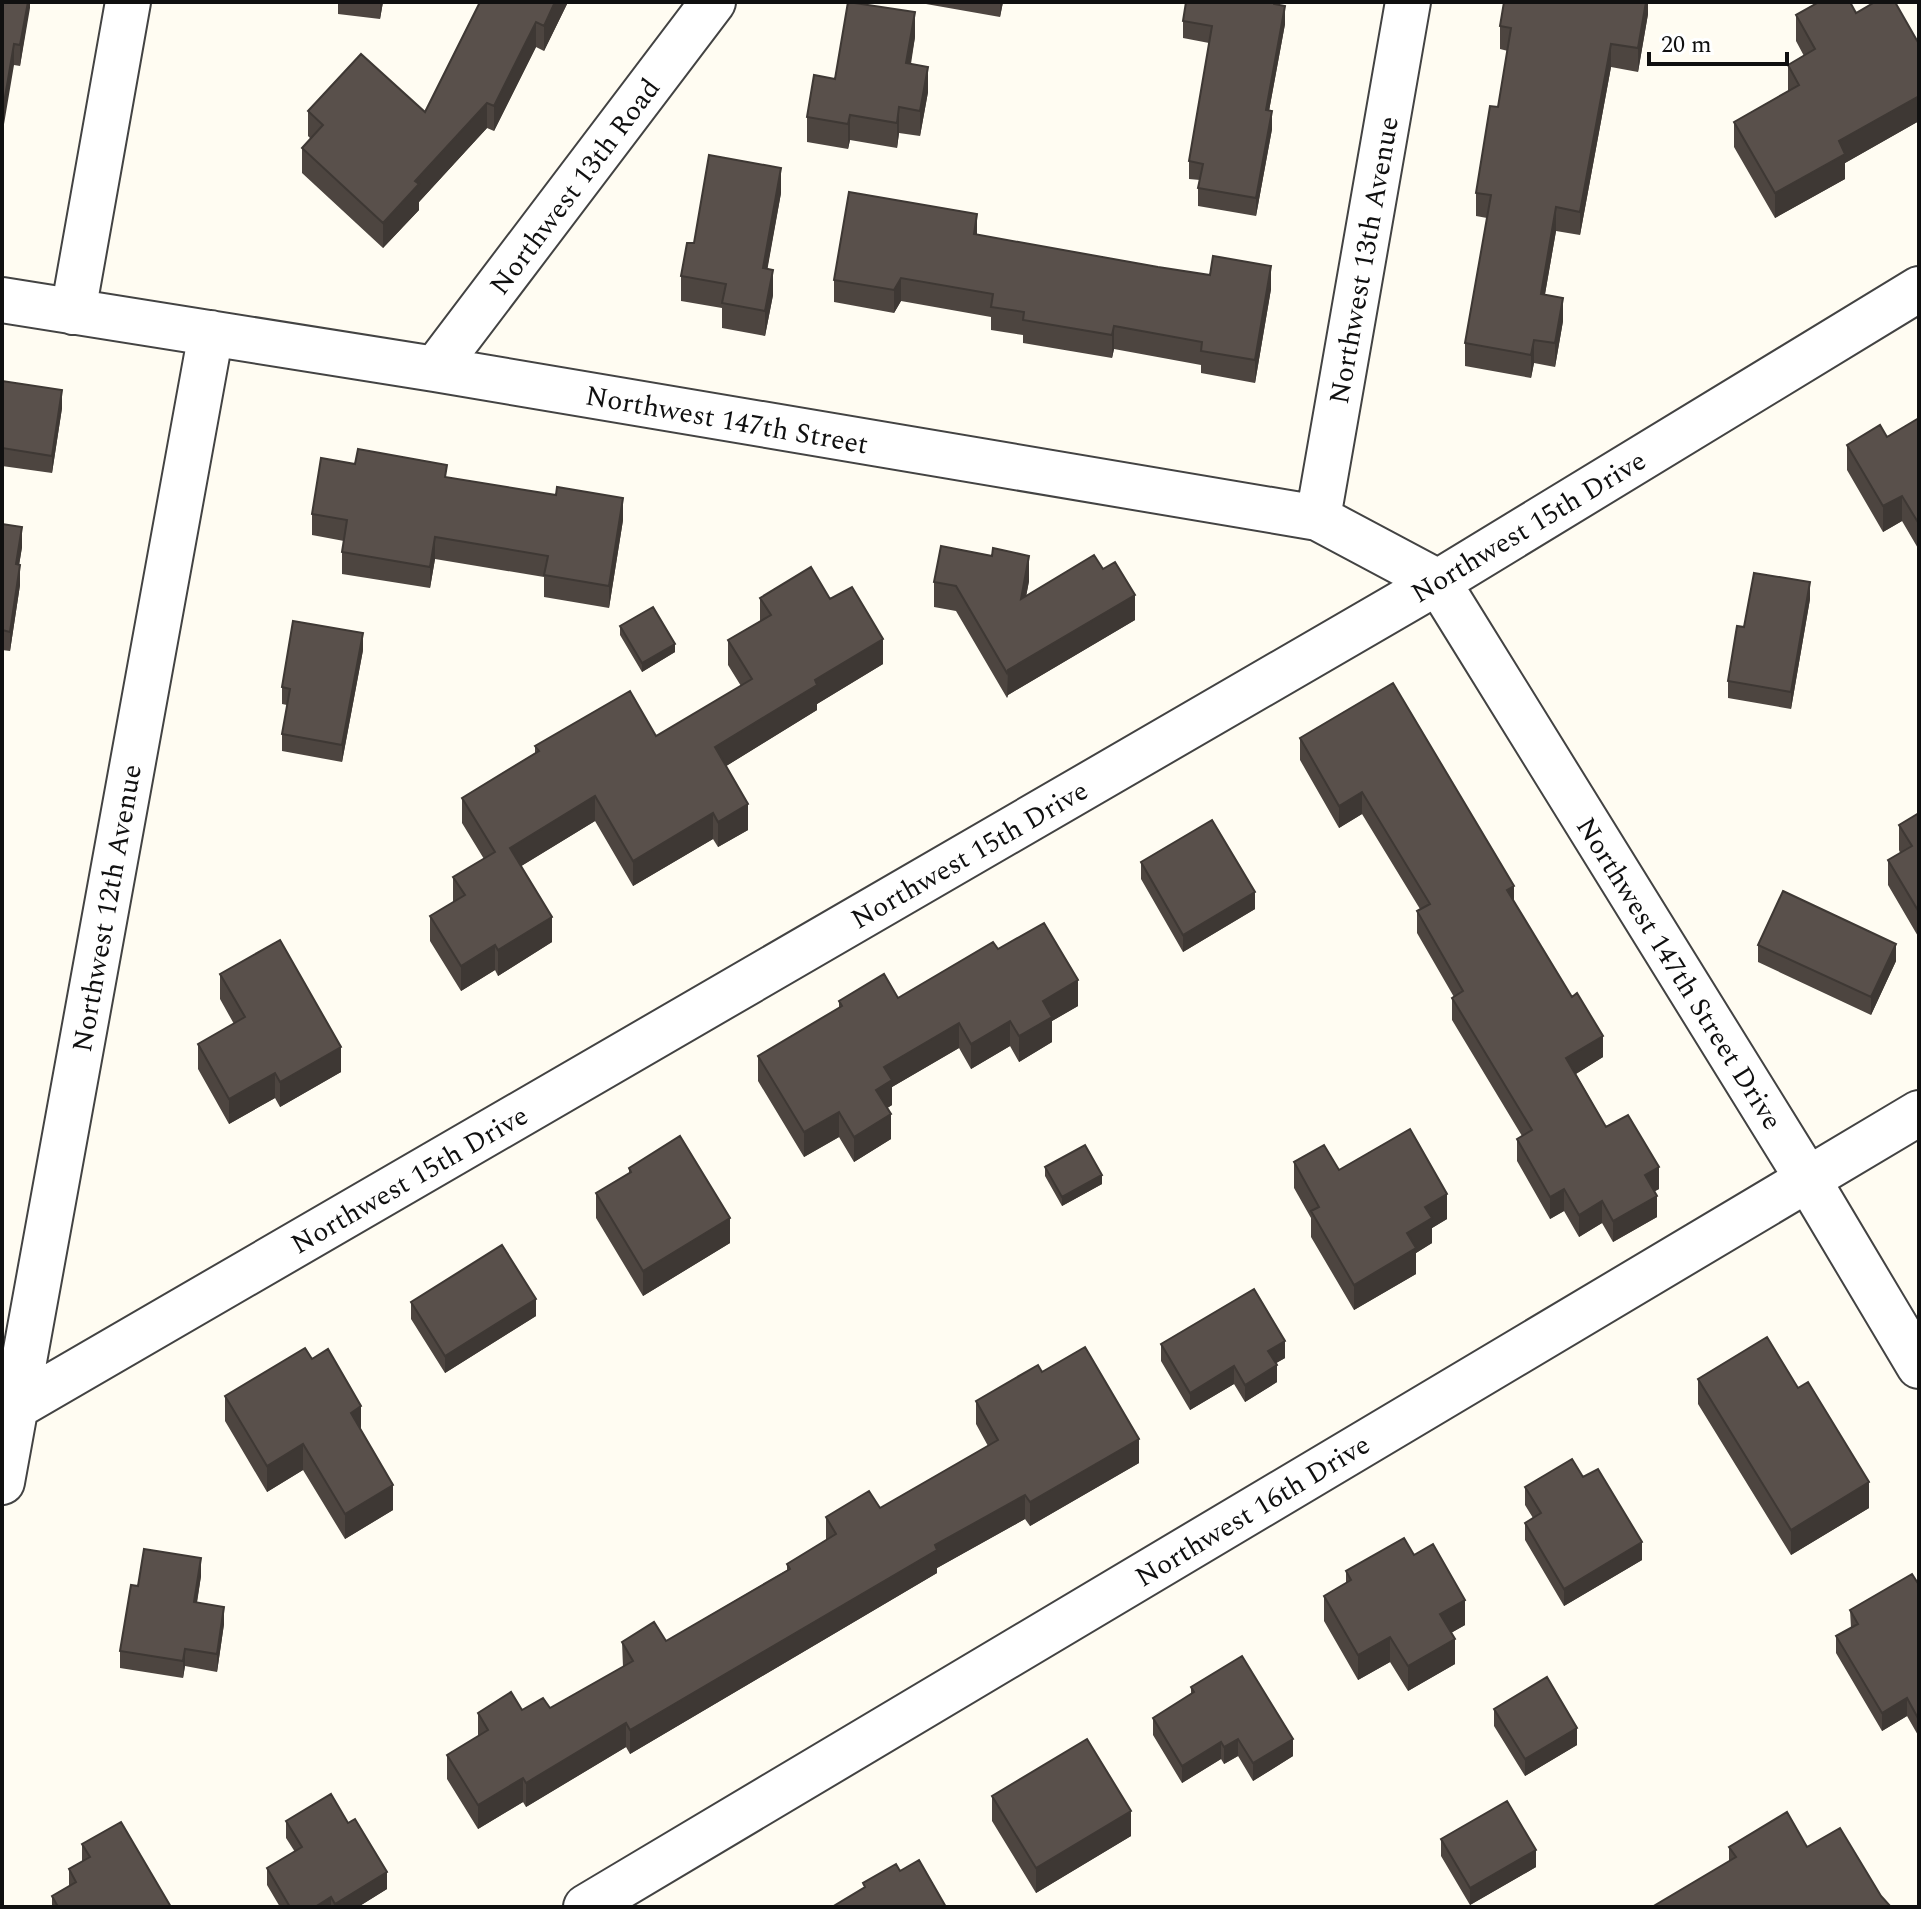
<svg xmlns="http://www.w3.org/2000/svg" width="1921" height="1909" font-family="Spectral,serif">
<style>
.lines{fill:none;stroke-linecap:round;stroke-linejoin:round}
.minor-casing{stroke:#434343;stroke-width:48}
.minor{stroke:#fff;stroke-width:44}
.wall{fill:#4d4540}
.shaded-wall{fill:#3e3834}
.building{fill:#59504b;stroke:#3e3834;stroke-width:2}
.labels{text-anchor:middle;stroke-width:8;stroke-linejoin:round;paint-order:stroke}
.street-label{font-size:28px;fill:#101010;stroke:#fff}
</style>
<rect width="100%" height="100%" fill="#fffcf2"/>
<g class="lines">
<g class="minor-casing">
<path id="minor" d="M2,300L435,369L1318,518L1438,582L1807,1178L1919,1366
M73,312L128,2
M435,369L713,2
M1318,518L1408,2
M14,1408L1438,582L1919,289
M2,1482L211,333
M586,1907L1919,1113"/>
</g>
<use href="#minor" class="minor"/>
</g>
<path class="wall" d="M2,2H30L20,66L14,65Z
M338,2H383L380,19L338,14Z
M480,2H568L544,51L536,47L494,131L487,128L419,202V210L383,248L302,173V148L311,139L308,136V111L425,112Z
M926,2H1003L1000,17L926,4Z
M1648,2V14L1638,72L1611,67L1580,235L1556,231L1545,294L1563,321L1555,367L1534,363L1531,378L1465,366V343L1487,218L1476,216V193L1498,107L1508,51L1500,49V26Z
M1277,5L1285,24L1269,111L1272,129L1256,216L1198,206V188L1200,180L1189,179V161L1209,43L1183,38V21Z
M1856,13L1919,44V121L1845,163V179L1775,218L1734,147V122L1788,91V65L1804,56L1796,41V15Z
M915,37L911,64L928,92L920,136L899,133L897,148L850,140L848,149L807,142V117L835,79Z
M781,193L767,269L773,295L765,336L722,328V308L681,301V276L694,243Z
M977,235L1271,289L1255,383L1201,373V365L1114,349L1112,358L1023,343V335L991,330V317L901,301L894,313L834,302V280Z
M2,381L62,408L52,473L2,466Z
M1919,418V550L1902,521L1883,532L1847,470V445L1887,437Z
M447,477L623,520L609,608L544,597V577L435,559L430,588L342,574V552L344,541L312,535V514Z
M2,524L22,547L19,565L20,585L10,651L2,650Z
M1029,581L1026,596L1135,620L1008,695L1007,698L956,611L934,607V582Z
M760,598L830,599L883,664L817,704V710L726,766L748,830L718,847L713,839L633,886L595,821L521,866L552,942L498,976L495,970L461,991L430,941V916L453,902V877L484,859L462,823V798L535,753V746L656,736L741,686L728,665V640L760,621Z
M1810,599L1791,709L1728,698V681L1744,627Z
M620,626L675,652L642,672L620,635Z
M363,650L342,762L282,751V734L287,705L282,704V687Z
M1300,738L1514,902L1603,1057L1576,1074L1606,1127L1659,1189L1654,1191L1657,1217L1613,1242L1602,1223L1579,1237L1564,1211L1550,1219L1517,1161V1139L1522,1136L1452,1020V998L1454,997L1417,933V911L1420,909L1362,814L1339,828L1300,760Z
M1919,813V938L1888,885V860L1900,853L1899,850V825Z
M1141,862L1255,909L1183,952L1141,879Z
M1758,945L1896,961L1871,1015L1758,962Z
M998,949L1078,1006L1052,1021V1042L1019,1062L1010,1046L971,1069L959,1048L892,1087V1105L887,1108L891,1139L854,1162L839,1137L804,1157L758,1081V1056L839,1008V1001L898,998Z
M220,974L341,1072L280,1107L275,1098L229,1124L198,1069V1044L234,1024L220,999Z
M1294,1162L1339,1170L1447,1219L1432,1228V1243L1416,1253V1274L1354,1310L1311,1237V1218L1294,1188Z
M1045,1167L1102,1184L1062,1206L1045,1176Z
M629,1168L730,1243L643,1296L596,1218V1193L629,1173Z
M411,1302L536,1316L445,1373L411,1319Z
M1161,1344L1285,1358L1276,1363L1277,1382L1245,1402L1234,1384L1190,1410L1161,1361Z
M1042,1372L1139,1463L1030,1526L1025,1519L937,1568V1573L630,1754L626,1747L526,1807L523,1802L478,1829L447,1779V1755L478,1737V1713L550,1708L623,1667L622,1642L666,1641L787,1570V1564L826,1540V1517L880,1508L988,1446L976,1424V1401Z
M1698,1379L1869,1508L1791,1555L1698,1404Z
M225,1396L361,1430L393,1510L345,1539L303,1470L267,1492L225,1421Z
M1583,1477L1642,1560L1564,1606L1525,1540V1523L1533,1518L1525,1505V1487Z
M1346,1571L1465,1625L1451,1633L1455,1664L1408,1691L1390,1662L1358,1680L1324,1621V1596L1346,1583Z
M201,1576L197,1603L224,1624L217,1672L185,1666L183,1678L120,1668V1651L138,1586Z
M1919,1585V1737L1907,1716L1882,1731L1836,1653V1636L1851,1628L1850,1610Z
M1191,1687L1293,1756L1253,1781L1238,1756L1224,1764L1221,1759L1182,1783L1153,1735V1718L1191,1694Z
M1494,1709L1577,1745L1525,1776L1494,1726Z
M992,1796L1131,1836L1036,1893L992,1821Z
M286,1821L387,1889L358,1907H280L267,1885V1868L295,1852L286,1838Z
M1441,1839L1536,1867L1470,1905L1441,1856Z
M82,1844L171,1907H52V1896L69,1886V1869L82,1861Z
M1729,1847H1807L1881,1896L1729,1861Z"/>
<path class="shaded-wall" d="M28,2H30V8L20,66V45Z
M380,2H383L380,19Z
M555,2H568L544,51V26Z
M1000,2H1003L1000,17Z
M1646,2H1648V14L1638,72V48Z
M1285,6V24L1266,127V110Z
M915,12V37L906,88V63Z
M536,22V47L494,131V106Z
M14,44V65L2,136V115Z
M1611,44V67L1580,235V212Z
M928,67V92L920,136V111Z
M1919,96V121L1845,163V179L1775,218V193L1839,141Z
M487,103V128L419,202V210L383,248V223L415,181Z
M899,107V133L897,148V123Z
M1272,111V129L1256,216V198Z
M850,115V140L848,149V124Z
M781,168V193L763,294V268Z
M1556,207V231L1541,317V294Z
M977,214V236L974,234Z
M1271,266V289L1255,383V360Z
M773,270V295L765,336V311Z
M901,278V301L894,313V290Z
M1563,298V321L1555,367V343Z
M1114,326V349L1112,358V335Z
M1534,340V363L1531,378V355Z
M62,390V408L52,473V456Z
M1902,496V521L1883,532V506Z
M623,498V520L609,608V586Z
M22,527V547L16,584V564Z
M435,537V559L430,588V567Z
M1029,556V581L1021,624V599Z
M20,565V585L10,651V632Z
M1810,582V599L1791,709V692Z
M1135,595V620L1008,695L1007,698L1008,670Z
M363,633V650L342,762V745Z
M883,639V664L817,704V710L715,773V747L815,680Z
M675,644V652L642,672V663Z
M1362,792V814L1339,828V806Z
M595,796V821L510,873V848Z
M748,804V830L718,847V822Z
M713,813V839L633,886V861Z
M1514,886V908L1507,890Z
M1255,892V909L1183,952V935Z
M552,917V942L498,976V950Z
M1896,944V961L1871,1015V997Z
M495,945V970L461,991V966Z
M1078,980V1006L1052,1021V1042L1019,1062V1036L1043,1001Z
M1010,1021V1046L971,1069V1044Z
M959,1023V1048L892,1087V1105L876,1115V1090L884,1067Z
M1603,1036V1057L1566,1080V1058Z
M341,1047V1072L280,1107V1082Z
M275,1073V1098L229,1124V1099Z
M839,1112V1137L804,1157V1132Z
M891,1114V1139L854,1162V1137Z
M1659,1167V1189L1645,1197V1175Z
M1102,1175V1184L1062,1206V1197Z
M1564,1189V1211L1550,1219V1197Z
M1447,1194V1219L1432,1228V1243L1416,1253V1274L1354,1310V1285L1407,1233L1425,1207Z
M1657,1196V1217L1613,1242V1221Z
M1602,1201V1223L1579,1237V1215Z
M730,1218V1243L643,1296V1271Z
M536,1299V1316L445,1373V1356Z
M1285,1341V1358L1268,1368V1351Z
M1277,1365V1382L1245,1402V1385Z
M1234,1366V1384L1190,1410V1393Z
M361,1406V1431L351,1413Z
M1139,1439V1463L1030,1526V1502Z
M303,1444V1470L267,1492V1466Z
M1869,1482V1508L1791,1555V1530Z
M393,1485V1510L345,1539V1514Z
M1025,1495V1519L937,1568V1573L630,1754V1730L935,1545Z
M1642,1542V1560L1564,1606V1589Z
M201,1558V1576L194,1619V1602Z
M1465,1600V1625L1440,1639V1614Z
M224,1607V1624L217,1672V1654Z
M1390,1637V1662L1358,1680V1655Z
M1455,1639V1664L1408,1691V1666Z
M185,1649V1666L183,1678V1661Z
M1907,1698V1716L1882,1731V1713Z
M626,1723V1747L526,1807V1783Z
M1577,1728V1745L1525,1776V1759Z
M1238,1739V1756L1224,1764V1747Z
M1293,1739V1756L1253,1781V1763Z
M1221,1742V1759L1182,1783V1766Z
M523,1778V1802L478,1829V1805Z
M1131,1811V1836L1036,1893V1868Z
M1536,1850V1867L1470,1905V1888Z
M387,1872V1889L358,1907H335V1904Z
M331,1897V1907H315Z"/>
<path class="building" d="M2,2H28L20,45L14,44L2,115Z
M480,2H555L544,26L536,22L494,106L487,103L415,181L419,184L383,223L302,148L323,125L308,111L361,54L425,112Z
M848,2L915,12L906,63L928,67L920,111L899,107L897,123L850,115L848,124L807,117L814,75L835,79Z
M1186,2H1274V4L1285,6L1266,110L1272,111L1256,198L1198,188L1203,164L1189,161L1212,26L1183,21Z
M1504,2H1646L1638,48L1611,44L1580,212L1556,207L1541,294L1563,298L1555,343L1534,340L1531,355L1465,343L1491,195L1476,193L1490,106L1498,107L1511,28L1500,26Z
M1819,2H1850L1856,13L1875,2H1895L1919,44V96L1839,141L1845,154L1775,193L1734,122L1799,85L1788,65L1815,49L1796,15Z
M709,155L781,168L763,268L773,270L765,311L722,303L726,284L681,276L687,243H694Z
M849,192L977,214L974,234L1158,267L1210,275L1213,256L1271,266L1255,360L1201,351L1202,342L1114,326L1112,335L1023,320L1024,312L991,307L993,294L901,278L894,290L834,280Z
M2,381L62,390L52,456L2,448Z
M1919,418V524L1902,496L1883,506L1847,445L1880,425L1887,437Z
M358,449L447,465L445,477L556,495L557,487L623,498L609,586L544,575L548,556L435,537L430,567L342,552L347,520L312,514L321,458L355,464Z
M2,524L22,527L16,564L20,565L10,632L2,630Z
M941,546L992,556L993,548L1029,556L1021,599L1094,555L1103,569L1115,562L1135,595L1008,670L1007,673L956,586L934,582Z
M811,567L830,599L852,587L883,639L815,680L817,685L715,747L748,804L718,822L713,813L633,861L595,796L510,848L552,917L498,950L495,945L461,966L430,916L465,895L453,877L495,852L462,798L539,751L535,746L630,691L656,736L752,679L728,640L771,615L760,598Z
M1754,573L1810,582L1791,692L1728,681L1737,626L1744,627Z
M653,607L675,644L642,663L620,626Z
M293,621L363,633L342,745L282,734L290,689L282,687Z
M1393,683L1514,886L1507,890L1572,997L1577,993L1603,1036L1566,1058L1606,1127L1628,1115L1659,1167L1645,1175L1657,1196L1613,1221L1602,1201L1579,1215L1564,1189L1550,1197L1517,1139L1532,1130L1452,998L1463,991L1417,911L1430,904L1362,792L1339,806L1300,738Z
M1919,813V912L1888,860L1912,846L1899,825Z
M1212,820L1255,892L1183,935L1141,862Z
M1783,891L1896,944L1871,997L1758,945Z
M1044,923L1078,980L1043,1001L1052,1017L1019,1036L1010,1021L971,1044L959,1023L884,1067L892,1080L876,1090L891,1114L854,1137L839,1112L804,1132L758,1056L842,1006L839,1001L884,974L898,998L993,942L998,949Z
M280,940L341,1047L280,1082L275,1073L229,1099L198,1044L245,1017L220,974Z
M1410,1129L1447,1194L1425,1207L1432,1218L1407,1233L1416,1248L1354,1285L1311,1211L1319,1207L1294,1162L1324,1145L1339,1170Z
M680,1136L730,1218L643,1271L596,1193L631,1172L629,1168Z
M1085,1145L1102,1175L1062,1197L1045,1167Z
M502,1245L536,1299L445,1356L411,1302Z
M1254,1289L1285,1341L1268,1351L1277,1365L1245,1385L1234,1366L1190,1393L1161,1344Z
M1767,1337L1798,1388L1808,1382L1869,1482L1791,1530L1698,1379Z
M1085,1347L1139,1439L1030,1502L1025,1495L935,1545L937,1550L630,1730L626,1723L526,1783L523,1778L478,1805L447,1755L488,1730L478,1713L511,1692L522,1710L543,1698L550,1708L633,1661L622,1642L654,1622L666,1641L790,1569L787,1564L836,1534L826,1517L869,1491L880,1508L998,1440L976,1401L1038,1365L1042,1372Z
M305,1348L312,1359L328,1349L361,1406L351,1413L393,1485L345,1514L303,1444L267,1466L225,1396Z
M1572,1459L1583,1477L1598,1469L1642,1542L1564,1589L1525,1523L1541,1513L1525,1487Z
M1404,1538L1414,1555L1433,1544L1465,1600L1440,1614L1455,1639L1408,1666L1390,1637L1358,1655L1324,1596L1351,1580L1346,1571Z
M144,1549L201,1558L194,1602L224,1607L217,1654L185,1649L183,1661L120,1651L131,1585L138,1586Z
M1912,1574L1919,1585V1720L1907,1698L1882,1713L1836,1636L1858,1624L1850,1610Z
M1242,1656L1293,1739L1253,1763L1238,1739L1224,1747L1221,1742L1182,1766L1153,1718L1194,1692L1191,1687Z
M1547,1677L1577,1728L1525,1759L1494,1709Z
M1087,1739L1131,1811L1036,1868L992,1796Z
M331,1794L348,1823L355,1819L387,1872L335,1904L331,1897L315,1907H290L267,1868L302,1847L286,1821Z
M1507,1801L1536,1850L1470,1888L1441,1839Z
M1787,1812L1807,1847L1840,1828L1881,1896L1891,1907H1652L1736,1857L1729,1847Z
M121,1822L171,1907H58L52,1896L76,1882L69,1869L90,1857L82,1844Z
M919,1860L946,1907H832L865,1887L863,1883L896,1864L900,1871Z"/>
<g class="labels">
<g class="street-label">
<text transform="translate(574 186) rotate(-53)" y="10">Northwest 13th Road</text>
<text transform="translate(1363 260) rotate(-80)" y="10">Northwest 13th Avenue</text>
<text transform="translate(727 419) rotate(10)" y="10">Northwest 147th Street</text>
<text transform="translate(1528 526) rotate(-31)" y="10">Northwest 15th Drive</text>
<text transform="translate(969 854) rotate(-30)" y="10">Northwest 15th Drive</text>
<text transform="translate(106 908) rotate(-80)" y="10">Northwest 12th Avenue</text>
<text transform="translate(1680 973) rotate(58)" y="10">Northwest 147th Street Drive</text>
<text transform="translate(409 1179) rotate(-30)" y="10">Northwest 15th Drive</text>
<text transform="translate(1252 1510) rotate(-31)" y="10">Northwest 16th Drive</text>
</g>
</g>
<rect width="1921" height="1909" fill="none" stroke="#101010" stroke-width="8"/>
<path d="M1649 52v12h138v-12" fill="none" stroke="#101010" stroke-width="4"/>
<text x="1661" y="52" font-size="24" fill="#101010" stroke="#ffffff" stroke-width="6" paint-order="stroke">20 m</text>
</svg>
